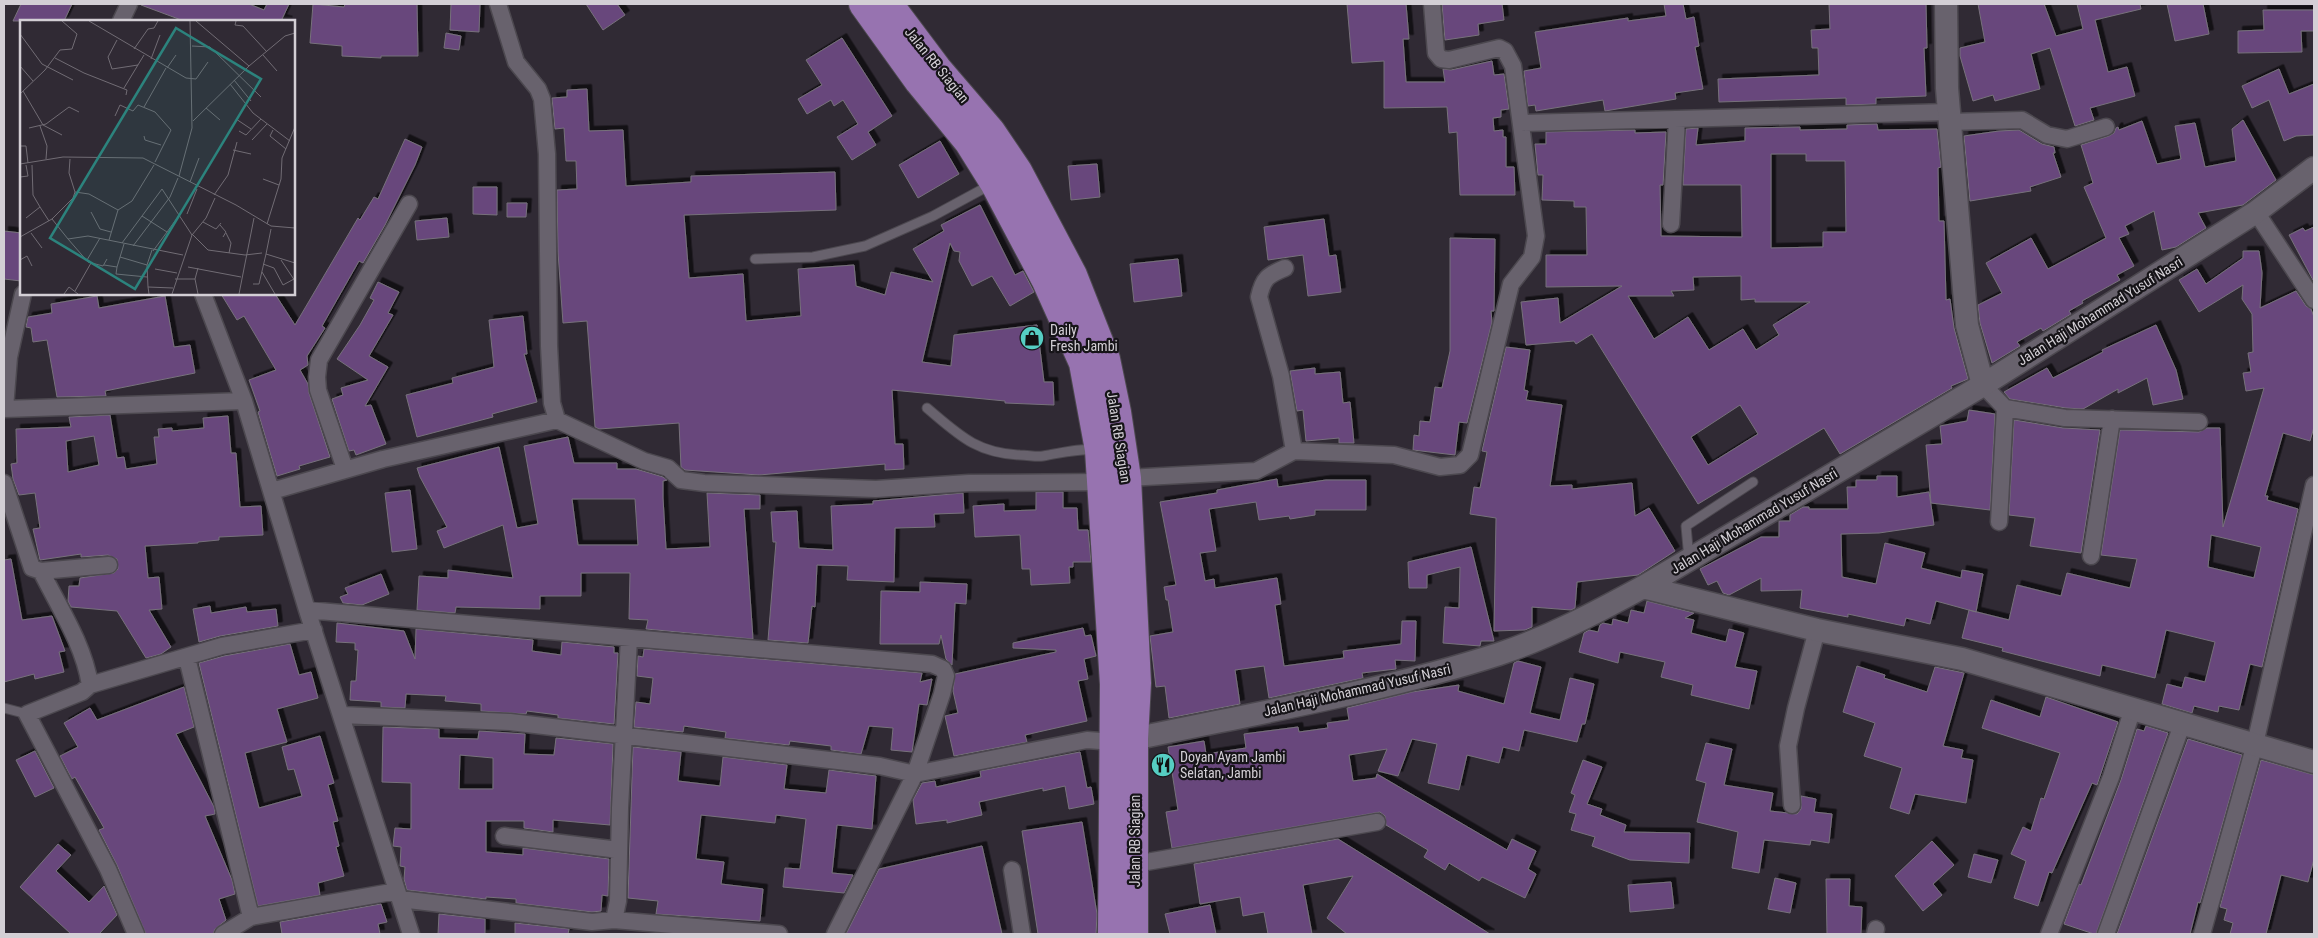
<svg xmlns="http://www.w3.org/2000/svg" width="2318" height="938" font-family="'Roboto Condensed',sans-serif">
<style>
.building{fill:#67477c;stroke:#77717b;fill-rule:evenodd;filter:url(#shadow)}
.lines{fill:none;stroke-linecap:round;stroke-linejoin:round}
.lane-casing{stroke:#4c484f;stroke-width:11}
.street-casing{stroke:#4c484f;stroke-width:19}
.secondary-casing{stroke:#4c484f;stroke-width:25}
.highway-casing{stroke:#4c484f;stroke-width:30}
.lane{stroke:#68626d;stroke-width:9}
.street{stroke:#68626d;stroke-width:16}
.secondary{stroke:#68626d;stroke-width:22}
.highway{stroke:#9773b0;stroke-width:28}
.labels{text-anchor:middle;stroke-width:4.5;stroke-linejoin:round;paint-order:stroke}
.street-label{font-size:14px;fill:#d3cfd5;stroke:#161418}
.poi-label{font-size:14px;fill:#d3cfd5;stroke:#161418;text-anchor:start}
.inset-road{fill:none;stroke:#716c74;stroke-width:1}
.view{fill:#2c837d;fill-opacity:0.15;stroke:#2c837d;stroke-width:2.5}
.inset-edge{fill:none;stroke:#d3cfd5;stroke-width:2.5}
</style>
<defs>
<filter id="shadow"><feDropShadow dx="4.5" dy="-4.5" stdDeviation="0" flood-color="#0009"/></filter>
</defs>
<rect width="100%" height="100%" fill="#302a34"/>
<path class="building" d="M21,4H72L64,21H13Z
M141,4H249L264,10L267,4H289L282,19L288,21H184L141,5Z
M313,4L344,7L345,4H417L418,56H381V58L342,56V46L310,43Z
M451,4H480L479,32L450,30Z
M586,4H617L625,15L603,30Z
M1347,4H1406L1409,39H1403L1406,82H1445L1443,69L1451,70L1492,61L1494,75L1504,74L1509,109L1501,110V117L1493,118L1494,131L1503,130V137H1506V167H1514L1515,195H1460L1457,132L1449,133L1447,107L1384,108V61L1352,63Z
M1442,4H1502L1504,20L1478,24L1479,35L1445,40Z
M1664,4H1683L1686,19L1694,17L1699,46L1695,47L1703,89L1675,93L1676,99L1605,111L1603,100L1536,111L1535,105L1528,106L1524,71L1541,68L1535,32L1628,18V21L1666,16Z
M1829,4H1926L1927,48H1924L1926,96L1876,98V104L1846,105V98L1719,102L1718,79L1819,75L1818,48H1812L1811,30L1830,29Z
M1978,4H2044L2056,36L2083,29L2077,4H2140L2141,9L2095,20L2108,72L2127,67L2135,96L2090,108L2094,120L2075,126L2050,48L2031,54L2040,89L1995,101L1993,95L1973,101L1960,56V48L1985,42Z
M2167,4H2203L2209,34L2175,41Z
M2263,10H2314V31H2301L2302,52L2238,53V31L2264,30Z
M446,33L461,36L459,50L444,48Z
M842,38L892,116L868,132L876,145L852,160L837,137L858,124L843,100L834,106L831,100L807,114L798,99L822,85L806,60Z
M2279,69L2289,94L2314,84V135L2296,136L2284,141L2269,100L2252,108L2242,86Z
M587,89L589,131L623,130L626,186L691,182V176L835,172L836,210L684,215L689,278L743,274L746,321L801,316L798,269L854,265L856,286L885,295L891,272L933,282L913,249L944,231L941,225L980,205L1015,275L1023,271L1034,292L1010,306L992,276L972,286L959,261L960,252L954,251L950,243L922,362L951,366L954,335L1037,325L1044,382H1053L1054,405L1005,403V401L892,390L895,444H903L904,469L885,470V464L759,475L685,470L681,467L679,423L599,429L595,427L587,321L563,323L558,252L557,190L577,189L576,161H566L564,128L555,129L552,98L567,97V90Z
M2243,120L2276,180L2243,205L2198,213L2206,228L2176,247L2162,250L2154,211L2125,226L2129,234L2119,238L2134,266L2117,275L2120,280L2082,301L2083,303L2069,311L2071,314L2043,331L2041,328L2017,342L2020,346L1992,363L1980,323L1978,305L2002,293L1986,263L2031,238L2048,269L2106,238L2084,187L2093,183L2081,145L2109,136L2114,133L2116,128L2118,127L2119,130L2142,121L2157,164L2181,159L2175,126L2195,123L2205,167L2236,161L2232,129Z
M1877,124L1878,130L1937,129L1941,167L1938,168L1939,221H1944L1946,300L1950,299L1954,328L1968,379L1951,386L1952,388L1840,454L1824,428L1698,504L1592,334L1576,344L1574,341L1526,345L1521,302L1558,298L1560,323L1622,286L1546,287V255H1587L1586,207H1574V201L1542,200L1543,175H1538L1535,144H1546V132L1635,130V133L1666,132L1663,185H1660L1661,236L1742,237L1741,185H1683L1686,129L1698,128L1696,145L1745,141V128L1800,127V130L1847,129V125ZM1771,154H1806V161H1845L1846,232H1823V247L1771,248ZM1741,276V300L1755,299V302H1810L1773,325L1779,335L1756,350L1743,329L1709,350L1688,317L1654,339L1628,296H1674L1671,291L1694,290L1693,277ZM1740,405L1758,434L1708,465L1691,437Z
M2019,130L2042,144L2054,147L2055,153H2053L2061,177L2030,187L2031,191L1970,201L1964,136L1999,131Z
M405,139L422,147L415,165L385,225L363,263L359,261L322,326L325,328L307,356L308,365L300,370L308,384L309,393L330,457L299,466L300,469L277,476L258,412L260,411L249,380L276,370L244,316L237,320L221,294H275L295,325L358,218L360,220L374,197L378,199Z
M940,141L959,174L918,198L899,165Z
M1097,164L1100,197L1071,200L1068,166Z
M473,187H497V215L473,214Z
M507,203H527L526,217H507Z
M447,218L449,237L417,240L415,221Z
M1324,219L1329,256L1336,255L1341,292L1308,296L1303,255L1268,260L1264,227Z
M2314,227V282L2289,235L2303,228L2305,231Z
M4,231L21,233V281L4,279Z
M1450,238L1495,239L1494,311H1491L1492,322L1467,423L1459,422L1455,455L1413,450L1414,435L1419,436L1420,421L1430,422L1435,387L1442,388L1450,351Z
M2243,251H2259L2262,273L2260,308L2296,291L2306,306L2311,309L2314,317V427L2310,441L2283,433L2265,496H2268L2267,500L2298,509L2262,667L2250,664L2239,710L2219,706L2218,712L2194,706L2192,713L2162,704L2167,684L2182,688L2185,677L2205,682L2215,642L2166,630L2155,678L2102,665L2100,676L2002,651L2003,648L1962,638L1969,610L2009,620L2017,585L2061,596L2067,573L2130,588L2137,559L2101,555L2120,430L2199,432L2207,428H2220L2223,527L2264,388L2246,391L2243,373L2251,372L2248,353L2253,352L2252,314L2242,299L2243,285L2199,312L2179,280L2197,269L2206,284L2243,258ZM2211,535L2261,547L2254,578L2208,567Z
M1178,259L1182,296L1134,302L1130,264Z
M378,282L399,292L388,313L393,315L369,356L388,367L365,406L371,405L386,444L356,455L354,450L349,451L332,399L343,395L341,388L368,380L337,359L360,325L374,300L370,298Z
M97,296L99,308L165,296L174,347L190,345L195,373L105,391L106,396L57,397L47,340L33,342L31,328L26,327L28,317L52,313L51,304Z
M523,316L527,354H524L537,402L492,414L493,417L417,437L406,395L453,383L452,378L494,367L489,320Z
M2156,325L2176,370L2183,399L2153,405L2147,378L2118,393V389L2083,409L2066,408L2010,399L2004,392L2047,368L2053,378L2103,352L2102,350Z
M1506,347L1530,350L1524,390L1528,391L1526,400L1562,405L1550,486L1572,485V489L1632,483L1635,516L1649,508L1675,551L1638,575L1577,582L1575,608L1571,610L1532,607V627L1525,630L1494,631L1496,518L1470,514L1474,487L1480,488L1487,452L1482,451Z
M1315,368V374L1340,372L1343,403L1350,402L1354,443H1339V438L1306,441L1303,410L1297,411L1290,371Z
M1969,410L1995,414L1990,510L1931,503L1926,445L1942,444L1940,426L1967,421Z
M110,415L117,458L124,457L126,469L157,464L154,437H159L158,429L172,428V431L204,428L203,418L228,416L231,453H236L240,507L261,506L263,535L219,537V540L198,542V543L145,546L148,578L159,577L162,609L149,610L171,647L161,654L146,658L117,611L71,607L68,601L69,586H79L80,578L114,573L118,569L117,559L108,555L81,557V554L40,560L33,529L40,528L35,493L19,495L13,479L11,464L17,463L16,429L71,427L69,417ZM94,436L99,465L68,472L66,441Z
M2014,420L2063,428L2100,430L2081,553L2030,546L2035,518L2009,515Z
M568,437L574,463H617V469H636L663,477L667,480L663,481V498L666,549L710,547L707,493L760,495V509H744L753,639L646,629L648,620L629,619L630,573H581V596H540V609L456,607L455,613L417,610L419,576L448,578V570L513,578L503,525L444,548L437,531L447,527L420,477L417,468L499,447L517,528L538,524L524,446ZM572,499H635L638,545H578Z
M1877,476H1897V497L1929,492L1934,525L1879,533L1841,534L1842,577L1876,584L1885,543L1925,553L1921,568L1961,578L1962,570L1983,574L1976,612L1936,601L1930,624L1906,618L1904,626L1848,614V617L1800,608L1802,590L1761,591V578L1729,595L1723,593L1717,581L1708,585L1700,569L1761,537H1779V521H1790V515L1803,507H1809V509H1848L1847,487H1856V480H1877Z
M1277,479L1278,487L1326,480H1366V510H1315V515L1290,519L1289,516L1259,520L1256,502L1209,509L1216,551L1200,553L1205,581L1214,579L1215,588L1277,578L1281,604L1275,605L1284,666L1344,658L1343,651L1401,644L1402,621H1416L1415,661L1395,660L1396,669L1362,673L1363,678L1269,698L1264,666L1235,670L1240,704L1169,718L1165,686L1156,687L1150,636L1173,632L1168,600H1166L1164,587L1176,585L1160,502L1217,493V490Z
M410,490L417,549L392,552L385,493Z
M1036,492H1063V508H1077L1078,530H1088L1091,562H1073V567H1069L1070,583L1031,585L1030,569H1022L1020,535L975,537L973,506L1004,504V511L1036,510Z
M963,493L964,513L934,514L935,527L895,528L894,582L847,580L848,566L817,565L815,607L812,606L808,643L768,640L776,542H773L771,512L797,511L799,548L833,550L831,506L873,504V501Z
M1471,547L1494,641H1481L1480,646L1443,643L1445,607L1459,608L1460,567L1427,575V588H1409L1408,562Z
M11,559L22,620L52,616L65,651L59,652L64,672L35,679L34,674L4,682V560Z
M381,574L389,594L362,605L343,603L340,597L348,594L345,588Z
M920,582L967,584L966,604L955,603L952,665L946,659L941,635L939,644H880L881,591L920,592Z
M1647,601L1694,613L1685,618L1694,620L1691,633L1726,642L1729,629L1744,633L1735,667L1757,671L1749,709L1691,695L1693,685L1661,677L1665,662L1620,652L1618,663L1579,652L1584,633L1589,630L1598,632L1600,625L1603,623L1612,625L1613,619L1628,623L1631,610L1644,613Z
M210,606L211,613L246,607L247,612L276,609L278,626L220,636L199,642L193,609Z
M337,623L404,631L415,659L416,629L533,640L532,651L561,655L562,642L614,647V653H618L614,724L558,718V715L527,711L526,714L481,711V704L445,701L446,696L406,694L405,708L381,707V702L350,700L351,681H356L358,650H355V643L336,642Z
M1083,628L1085,636L1091,635L1096,656L1084,659L1088,679L1078,681L1087,721L1025,735L1027,742L954,756L945,716L958,713L953,691L955,674L1056,652V650L1013,648V643Z
M290,644L299,675L311,672L318,698L277,709L287,742L245,753L259,808L302,796L294,769L288,770L282,747L320,736L334,783L328,785L338,821L333,822L339,846L336,847L344,876L318,883L320,895L258,906L199,663L224,656Z
M644,649L922,673L920,682L932,679L927,705L919,704L912,752L891,750L893,728L869,726L861,754L831,750V746L790,741L789,745L725,738L726,732L684,726L683,732L634,727L636,702L650,704L653,678L637,676L638,656L643,657Z
M1518,661L1541,667L1530,713L1560,720L1570,678L1594,684L1585,724H1582L1577,742L1524,730L1519,751L1503,747L1499,763L1467,755L1459,790L1428,783L1437,744L1412,739L1398,776L1378,771L1387,749L1349,755L1353,781L1376,778L1377,774L1507,850L1512,839L1536,851L1528,869L1536,874L1525,898L1482,877L1479,881L1449,863L1445,870L1424,857L1428,850L1386,825L1385,816L1380,812L1172,848L1166,812L1178,810L1168,747L1204,741L1206,754L1246,748L1244,734L1298,727L1299,732L1328,728L1327,723L1349,720L1347,708L1412,692L1459,685L1458,691L1504,704L1514,663Z
M1857,666L1885,675L1884,678L1927,692L1935,667L1964,673L1943,746L1963,750L1961,758L1973,760L1966,803L1915,794L1909,814L1890,808L1902,768L1864,756L1875,723L1843,712Z
M184,687L194,727L176,734L214,807L215,814L205,816L232,880L235,894L219,899L226,920L215,929L213,934H146L117,865L99,830L104,828L75,777L72,779L60,756L78,747L64,723L90,708L97,720Z
M2046,697L2118,722L2097,785L2092,783L2052,873L2049,872L2038,906L2014,898L2026,861L2011,854L2023,827L2031,831L2041,798L2044,799L2060,753L1982,728L1991,700L2040,717Z
M2146,726L2168,733L2096,934H2094L2064,924L2079,884L2081,885L2121,780L2137,729L2144,731Z
M383,727L439,729V738L478,739L479,731L525,734L524,754L554,755L556,738L613,744L610,825L553,820V832L524,828V821H486V852L523,855V848L609,859L608,896L602,895L601,911L592,912L516,903V899L486,897V899L407,890L404,879L405,867L400,866L401,847L393,846L395,828L411,829V783L382,782ZM460,755L493,758V789H459Z
M2188,739L2242,755L2200,903L2198,902L2190,934H2117Z
M1706,743L1732,749L1724,785L1773,793L1770,811L1797,814L1801,809V796L1816,799L1814,812L1832,814L1829,843L1811,840L1810,845L1764,840L1759,873L1732,868L1738,832L1697,822L1706,783L1696,780Z
M633,747L681,752L678,781L720,786L723,757L787,765L784,789L826,793L829,770L876,776L872,829L837,825L832,873L853,875L844,893L783,887L785,868L800,869L806,819L776,815L775,823L701,815L696,859L724,862L721,884L763,889L760,921L656,914L658,901L628,898Z
M35,751L54,788L35,797L16,760Z
M1080,752L1087,788L1091,787L1094,804L1069,809L1065,786L1043,791V788L979,802L982,815L947,823V820L916,824L913,800L922,783L935,781L936,787L981,777L980,771Z
M1583,760L1602,767L1587,804L1602,809L1600,815L1626,825L1624,832L1690,833L1689,863L1630,860L1592,846L1595,837L1571,830L1576,814L1569,812L1575,795L1571,793Z
M2261,760L2314,775V859L2308,882L2281,875L2266,934H2230L2233,923L2224,920L2227,909L2220,907Z
M1082,822L1097,914L1096,934H1038L1022,831Z
M1338,839L1490,934H1347L1327,918L1353,876L1303,885L1312,934H1268L1264,912L1243,916L1240,897L1200,904L1194,864Z
M1932,841L1954,865L1933,884L1942,895L1923,911L1895,876Z
M58,844L71,855L56,871L89,902L104,886L117,915L99,934H71L20,887Z
M982,846L1002,934H846L879,869Z
M1974,854L1998,860L1991,883L1968,877Z
M1775,878L1796,883L1790,913L1768,909Z
M1826,879H1850L1849,906L1862,907L1861,934H1827Z
M1671,882L1674,908L1630,912L1628,885Z
M381,904L387,922L378,924L380,934H282L280,922Z
M1210,905L1216,934H1170L1165,914Z
M439,914L485,919V934H438Z
M515,923L569,929L568,934H515Z"/>
<g class="lines">
<g class="lane-casing">
<path id="lane" d="M755,259L813,257L865,246L933,216L992,184
M927,408C959,435 976,453 1020,455C1028,455 1036,457 1043,456C1062,453 1078,448 1096,450
M1689,559L1686,526L1753,482
M4,708L27,714"/>
</g>
<g class="street-casing">
<path id="street" d="M498,4L516,62L538,89L542,99L547,154L549,346L552,403L557,420
M121,21L129,4
M1950,122L2022,120L2047,135L2067,139L2106,127
M1521,123L1949,112
M2256,212L2314,300
M1671,224L1677,119
M1285,268C1268,275 1263,278 1259,297L1281,376L1294,451
M203,294L244,401L307,610L411,934
M1983,385L2005,408L2065,418L2199,422
M5,408L9,357L23,294
M4,409L244,401
M345,469L318,390L317,377L319,360L409,204
M1127,478L1256,471L1294,451L1394,455L1440,467L1460,465L1470,455L1511,284L1532,257L1536,236L1513,66L1505,51L1499,48L1449,60L1441,59L1436,53L1432,4
M4,483L32,568L41,571L109,565
M272,491L383,459L557,420L644,461L668,468L681,480L704,483L876,489L969,483L1102,482
M1999,522L2005,408
M2091,556L2112,419
M41,571C59,607 84,645 90,685L82,692L27,714L108,869L136,934
M307,610L932,664L943,669L946,676L942,694L915,774L835,934
M187,658L251,917
M90,685L222,646L314,630
M341,715L510,722L880,766L915,774L1087,740L1114,742
M1792,805L1788,746L1796,708L1817,630
M504,836L619,850
M1135,864L1377,822
M1012,870L1022,934
M400,899L592,922L614,920L618,901L620,808L629,638
M614,920L779,934
M223,934L251,917L397,891
M1875,934L1876,929
M2049,934L2111,777L2133,708
M2106,934L2183,722
M2202,934L2255,744L2314,485"/>
</g>
<g class="secondary-casing">
<path id="secondary" d="M1946,4L1947,88L1967,325L1983,385
M1643,587L1817,630L1962,659L2314,762
M1134,739C1256,713 1381,692 1499,654C1550,637 1597,612 1643,587L1983,385L2256,212L2314,168"/>
</g>
<g class="highway-casing">
<path id="highway" d="M863,4L919,82L969,143L994,183L1046,281L1083,363L1099,450L1114,684L1112,934
M889,4L937,68L991,131L1018,171L1073,275L1106,359L1117,412L1127,478L1137,683L1134,739V934"/>
</g>
<use href="#lane" class="lane"/>
<use href="#street" class="street"/>
<use href="#secondary" class="secondary"/>
<use href="#highway" class="highway"/>
</g>
<defs>
<g id="shop-disc" transform="scale(1.25)"><circle r="9.5" fill="#56cec3" stroke="#161418"/><path d="M-5-2.5h2.3a2.7 3.5 0 0 1 5.4 0H5L5.5 6h-11ZM-1.5-2.5h3a1.5 2.3 0 0 0-3 0Z" fill="#111"/></g>
<g id="restaurant-disc" transform="scale(1.25)"><circle r="9.5" fill="#56cec3" stroke="#161418"/><path d="M-5-6h1v4h1v-4h1v4h1v-4h1v5L-1.5 .5V6h-2V.5L-5-1ZM5-6V6H3V1.5H1.5Q1.5-4 5-6Z" fill="#111"/></g>
</defs>
<g fill-rule="evenodd">
<use href="#shop-disc" x="1032" y="338"/>
<use href="#restaurant-disc" x="1163" y="765"/>
</g>
<g class="labels">
<g class="street-label">
<text transform="translate(937 65) rotate(51)" y="5">Jalan RB Siagian</text>
<text transform="translate(2100 311) rotate(-32)" y="5">Jalan Haji Mohammad Yusuf Nasri</text>
<text transform="translate(1119 437) rotate(81)" y="5">Jalan RB Siagian</text>
<text transform="translate(1754 521) rotate(-31)" y="5">Jalan Haji Mohammad Yusuf Nasri</text>
<text transform="translate(1357 690) rotate(-13)" y="5">Jalan Haji Mohammad Yusuf Nasri</text>
<text transform="translate(1135 841) rotate(-90)" y="5">Jalan RB Siagian</text>
</g>
<g class="poi-label">
<text x="1050" y="335">Daily<tspan x="1050" dy="16">Fresh Jambi</tspan></text>
<text x="1180" y="762">Doyan Ayam Jambi<tspan x="1180" dy="16">Selatan, Jambi</tspan></text>
</g>
</g>
<g transform="translate(20 20)">
<rect width="275" height="275" fill="#302a34"/>
<path class="inset-road" d="M69,1L166,58L176,59L188,42M176,1L229,46M216,1L215,5L223,6L247,32M0,14L22,44L53,60M97,20L88,37L92,49L118,45M172,26L190,27L241,77M114,29L128,9L134,8L138,1M243,35L257,51M35,38L64,53L107,70L106,75M131,39L140,15M0,46L13,61M147,48L156,35M214,60L231,81M210,64L233,93L270,121M104,68L124,35M3,71L23,105L42,115M0,74L25,50L40,30L52,29L57,14L42,1M124,87L146,48M186,88L200,100M95,96L100,85L113,91L118,85L135,92L151,110L135,142M216,99L231,109M173,101L229,46L265,16L275,13M20,106L27,126L26,139M9,108L26,104L49,87L59,92M253,110L250,116L266,129M219,111L226,115L241,99M124,116L125,120L141,125M232,120L247,104M0,126H6L8,143M213,130L231,134M0,144L43,137L123,138L216,185L251,206L275,208M12,145L13,175L20,187M159,156L172,108L170,1M0,157L8,156L6,145M243,159L259,165M170,162L179,138M55,172L69,174L98,190M194,175L208,155L217,122M71,192L80,209L91,212M167,194L177,169M122,196L147,212L133,231M6,198L20,187L29,201M32,199L48,219L68,216L163,235M183,202L196,209L201,203M247,204L261,159L262,138L275,107M200,205L206,212L203,217M147,212L160,194M11,213L22,228M206,213L211,223L209,233M172,214L188,230L225,235L242,233M0,217L32,199L53,178L55,172L49,153L50,139M48,219L68,242L83,246L87,239M89,220L98,190L112,181L134,145M102,223L142,169L172,215M113,226L150,177L158,158M246,234L251,209M100,237L127,245M0,240L7,236L12,246M67,240L80,218M261,240L275,261M243,244L254,248L263,265L274,259M84,245L97,247L96,254L127,257M97,247L104,224M168,247L221,257M135,249L157,253M242,252L255,274M155,259H175L178,248M175,259L178,274M233,264H239L246,234L275,243M128,267L127,245L132,230M55,271L71,243M44,274L49,267L58,274M129,274L128,267L153,268M152,274L172,215L186,198L195,178M219,274L234,198"/>
<path class="view" d="M156,8L241,59L115,269L30,218Z"/>
<rect width="275" height="275" class="inset-edge"/>
</g>
<rect width="2318" height="938" fill="none" stroke="#d3cfd5" stroke-width="10"/>
</svg>
